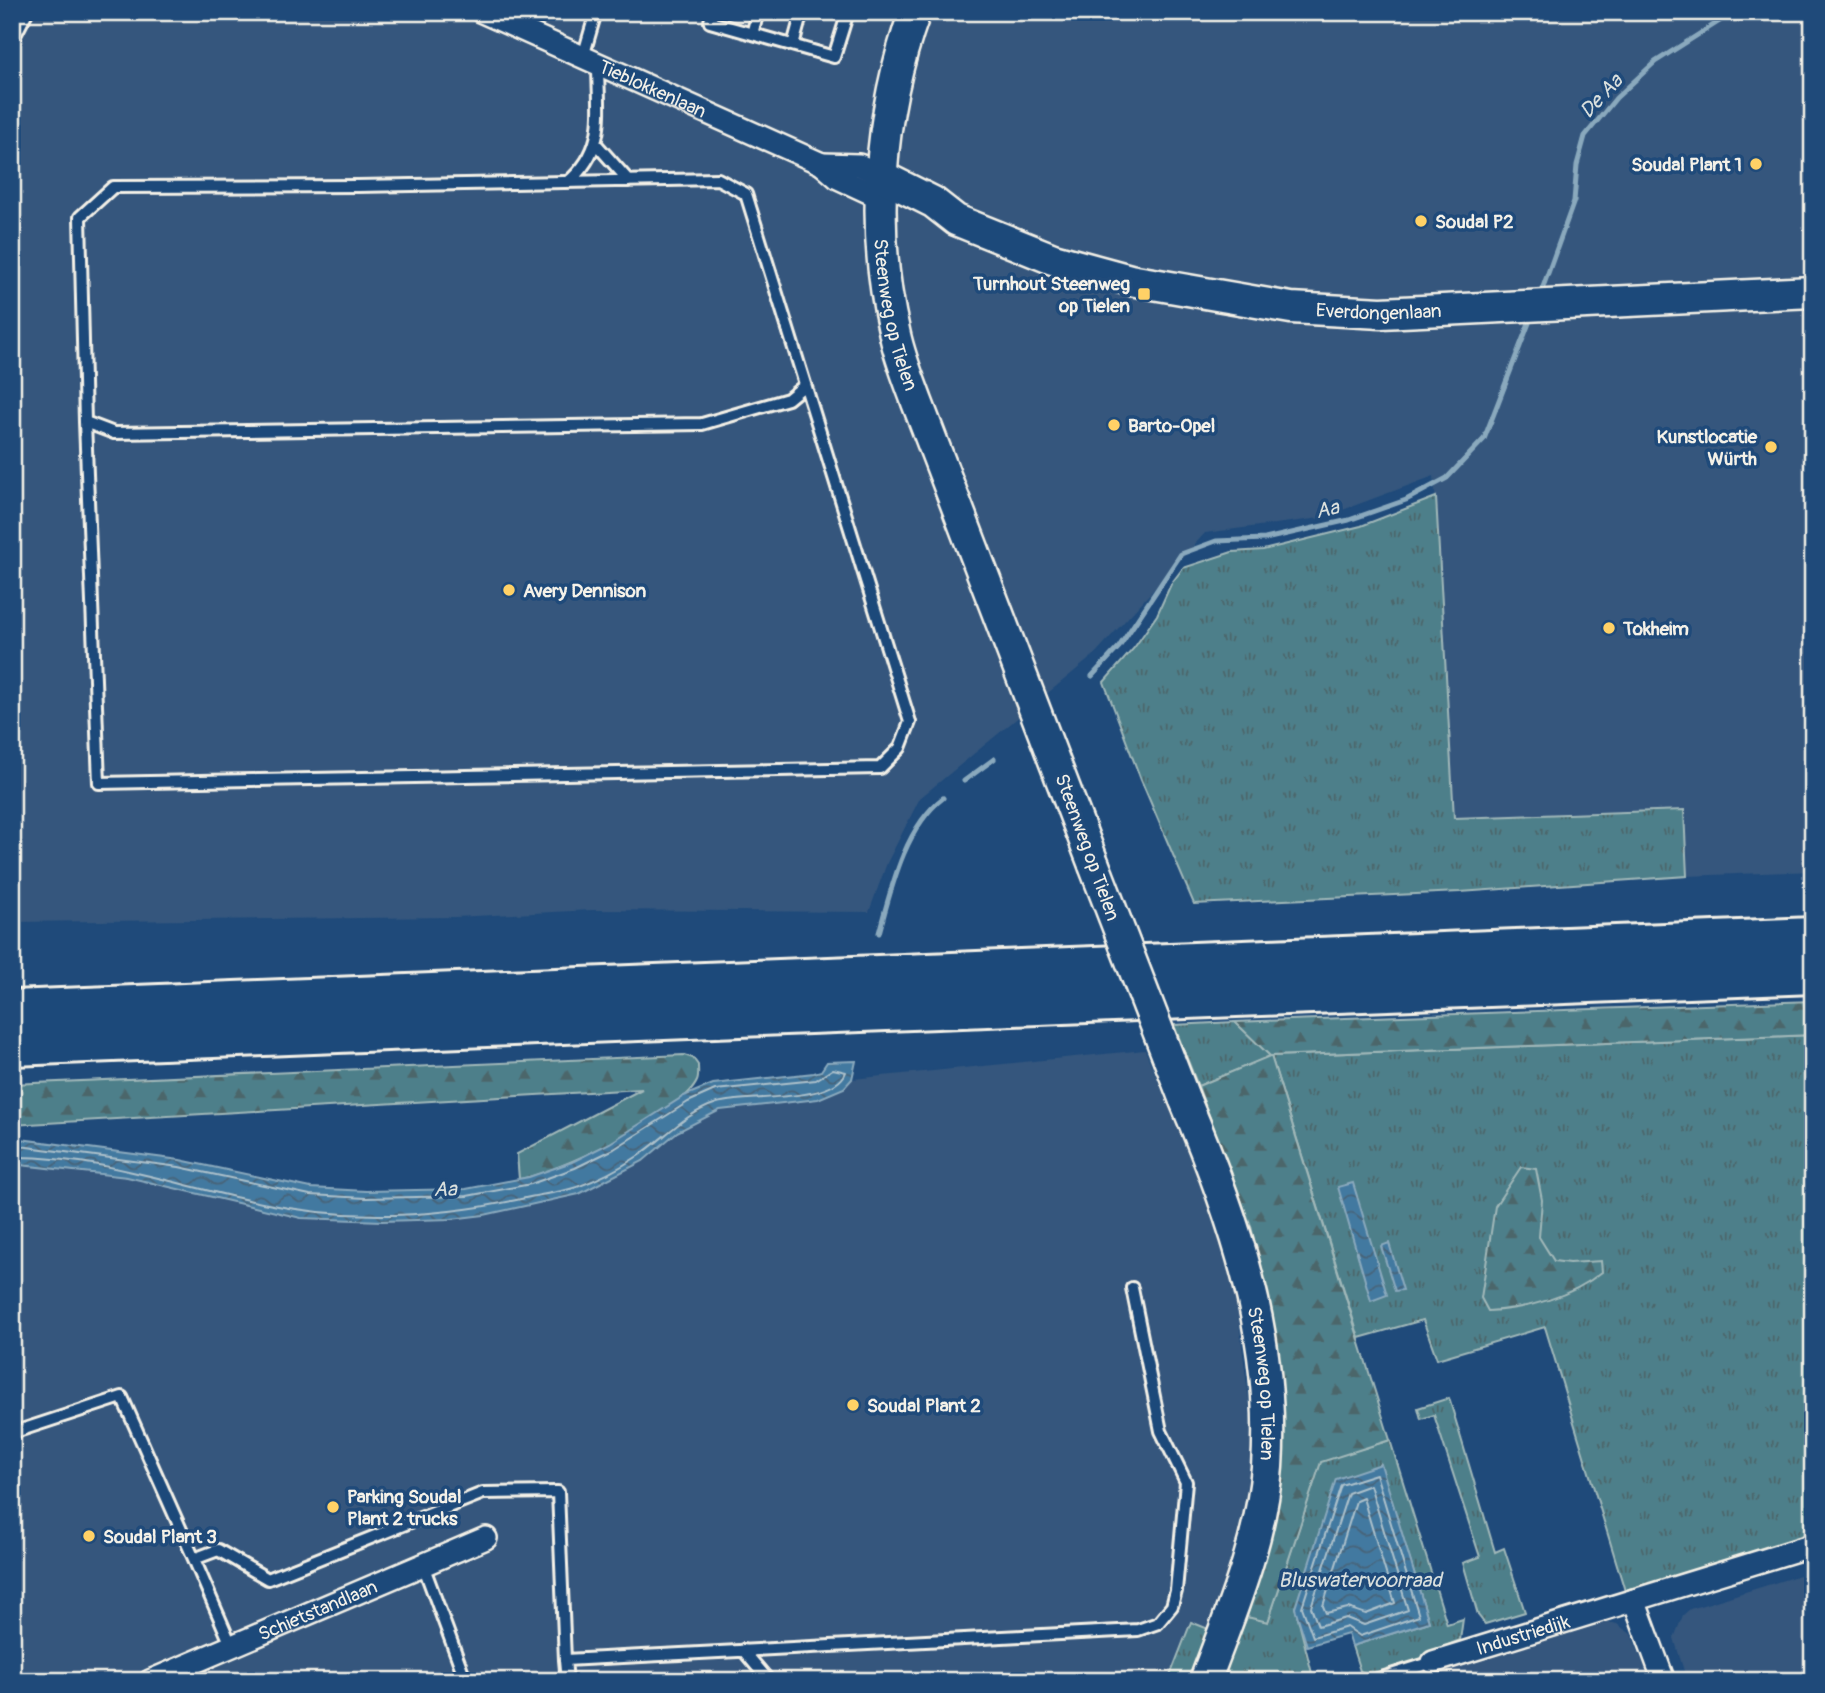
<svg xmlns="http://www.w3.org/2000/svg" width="1825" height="1693" font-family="Pangolin,sans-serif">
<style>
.built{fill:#34567d}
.grass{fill:url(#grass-tufts);stroke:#a1b8b9;stroke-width:2}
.forest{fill:url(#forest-firs);stroke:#a1b8b9;stroke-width:2}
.water{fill:url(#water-waves);stroke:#8aa9bd;stroke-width:2}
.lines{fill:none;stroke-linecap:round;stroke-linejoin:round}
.shore{stroke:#adc1cb;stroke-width:2}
.stream{stroke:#8aa9bd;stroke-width:5}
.lane-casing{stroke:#f4f1e8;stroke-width:16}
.street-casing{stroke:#f4f1e8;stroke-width:26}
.secondary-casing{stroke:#f4f1e8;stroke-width:35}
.highway-casing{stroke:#f4f1e8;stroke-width:44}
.lane{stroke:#1f4a7a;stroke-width:10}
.street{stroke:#1f4a7a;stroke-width:21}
.secondary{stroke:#1f4a7a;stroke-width:30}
.highway{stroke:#1f4a7a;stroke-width:38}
.secondary-bridge-casing{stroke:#f4f1e8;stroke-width:35;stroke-linecap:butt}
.secondary-bridge{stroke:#1f4a7a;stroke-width:30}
.poi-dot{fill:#ffd166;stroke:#1f4a7a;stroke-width:2.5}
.labels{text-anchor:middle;stroke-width:7;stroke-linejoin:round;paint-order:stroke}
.street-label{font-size:19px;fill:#f4f1e8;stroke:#1f4a7a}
.poi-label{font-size:19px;font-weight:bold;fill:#f4f1e8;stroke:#1f4a7a;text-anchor:start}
.water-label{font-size:21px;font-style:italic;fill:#d9dfdd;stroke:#1f4a7a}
</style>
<defs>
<pattern id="grass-tufts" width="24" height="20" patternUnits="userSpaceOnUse" patternTransform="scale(1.75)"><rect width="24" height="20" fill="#4e7f8a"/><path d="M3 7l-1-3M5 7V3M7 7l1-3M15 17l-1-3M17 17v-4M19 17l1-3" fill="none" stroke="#4c666b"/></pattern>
<pattern id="forest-firs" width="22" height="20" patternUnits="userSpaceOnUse" patternTransform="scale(1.75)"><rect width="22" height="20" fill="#4e7f8a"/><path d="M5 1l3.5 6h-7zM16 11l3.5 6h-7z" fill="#4c666b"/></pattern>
<pattern id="water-waves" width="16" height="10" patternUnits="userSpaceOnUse" patternTransform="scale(1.75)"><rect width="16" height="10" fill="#4379a0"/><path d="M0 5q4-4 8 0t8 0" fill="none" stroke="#466378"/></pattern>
</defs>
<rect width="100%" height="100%" fill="#1f4a7a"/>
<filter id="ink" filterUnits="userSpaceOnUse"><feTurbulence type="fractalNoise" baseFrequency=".0143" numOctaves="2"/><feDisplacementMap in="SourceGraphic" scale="14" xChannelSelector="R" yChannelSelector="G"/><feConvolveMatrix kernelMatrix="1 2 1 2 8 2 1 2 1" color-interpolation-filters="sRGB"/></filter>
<g filter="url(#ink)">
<path class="built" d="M12,12H1813V871L1687,876L1683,810L1454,818L1434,476L1321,518L1205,533L1093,656L920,798L887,863L869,912L592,910L456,917L12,922Z
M1145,1050L1202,1184L1221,1239L1236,1298L1249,1400L1252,1457L1244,1522L1211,1630L1187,1681H12V1164L127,1177L301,1218L382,1221L484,1215L579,1194L643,1161L677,1132L721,1110L844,1088L852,1079Z
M1813,1571V1681H1687L1674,1638L1683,1615L1690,1609Z
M1601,1620L1617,1624L1631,1634L1651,1681H1396Z"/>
<path class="grass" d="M1436,497L1454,818L1684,810L1687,876L1460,892L1194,904L1141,780L1104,682L1134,648L1157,615L1171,584L1183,568L1232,552L1263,550L1361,526Z
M1235,1022L1271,1056L1813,1035V1533L1625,1591L1545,1327L1437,1359L1423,1320L1359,1338L1271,1056L1198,1086L1174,1025Z
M1449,1398L1495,1552L1504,1548L1525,1612L1485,1624L1478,1615L1463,1563L1480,1557L1434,1415L1421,1419L1418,1408Z
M1390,1440L1447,1624L1463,1619L1460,1640L1430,1652L1431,1656L1369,1675L1360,1671L1352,1646L1429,1622L1380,1464L1295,1607L1314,1681H1226L1228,1662L1247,1617L1268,1621L1321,1461Z
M1191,1622L1211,1630L1187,1681H1168Z"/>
<path class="forest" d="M1813,1001V1035L1271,1056L1390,1440L1321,1462L1268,1622L1247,1617L1269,1536L1280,1389L1276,1338L1251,1226L1198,1086L1270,1056L1235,1022Z
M684,1055L693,1058L698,1065C698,1069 699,1077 697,1081C684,1113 553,1175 519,1179L517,1154L642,1089L12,1125V1084Z
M1521,1167L1536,1169L1542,1200L1539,1237L1554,1261L1569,1263L1601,1261L1602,1272C1571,1297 1527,1309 1488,1311L1481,1298L1495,1206Z"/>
<path class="water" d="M856,1061L852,1079L844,1088L818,1099L720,1110L677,1132L643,1161L579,1194L484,1215L451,1219L382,1221L301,1218L127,1177L12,1164V1138L180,1160L311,1188L366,1191L466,1189L529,1177L572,1162L610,1143L684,1096L713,1084L814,1073L821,1071L827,1062Z
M1353,1183L1387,1295L1371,1301L1338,1187Z
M1389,1243L1403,1290L1395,1291L1381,1246Z
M1381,1464L1429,1622L1352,1646L1348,1634L1307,1646L1295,1608L1336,1479Z"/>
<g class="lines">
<path class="shore" d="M12,1145L179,1167L310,1195L366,1198L467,1196L531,1184L575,1168L614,1149L688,1102L715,1090L816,1080L833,1069L846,1072C834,1104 747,1094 717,1103C685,1113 665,1138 638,1156C620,1168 597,1180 577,1187C562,1192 545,1194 530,1197C443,1217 350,1222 262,1203C179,1186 98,1156 12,1157
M1376,1474L1419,1616L1360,1636L1347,1627L1313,1637L1302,1607L1341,1485Z
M1370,1485L1408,1610L1364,1625L1346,1618L1318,1626L1311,1607L1348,1493Z
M1363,1498L1395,1603L1366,1614L1348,1608L1326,1613L1323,1606L1356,1501Z"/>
<path class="stream" d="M1543,287L1574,201L1577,165L1585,136L1616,98L1655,62L1734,12
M1092,676L1119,647L1181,554L1216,541L1265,539L1349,520L1406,500L1447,478L1484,439L1529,323
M964,781L994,759
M879,933C891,889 905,827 943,798"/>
<g class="lane-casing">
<path id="lane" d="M712,12L710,22L834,57L848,12
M752,34L758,12
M12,41L27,12
M793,45L802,12
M583,57L596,12
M597,145L629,181
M568,182C608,148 598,112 598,64
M85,422L99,783L880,768L900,748L910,722L746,194L718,179L358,186L113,187L80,217L85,422L114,433L702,424L788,399L805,385
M12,1433L122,1397L194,1559
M423,1565L466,1681
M232,1647L194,1559L218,1550L268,1579L483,1493L558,1492L565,1660L1138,1630L1158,1623L1172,1606L1176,1591L1186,1482L1161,1431L1132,1288
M743,1650L769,1681
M565,1660L567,1681
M1372,1681L1433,1662"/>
</g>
<g class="street-casing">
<g id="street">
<path id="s1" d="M482,12L822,164L838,178L881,198"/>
<path d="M822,164L859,165L881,176"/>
<path d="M1634,1600L1664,1681"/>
<path id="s2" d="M1433,1662L1813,1545"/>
<path id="s3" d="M150,1681L486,1538"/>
</g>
</g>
<g class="secondary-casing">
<g id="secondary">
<path id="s4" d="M915,12C878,113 870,231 895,335C900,358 909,380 917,402L1094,865"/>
<path id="s5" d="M881,176L933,202L956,220L1053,259L1130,280L1291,308L1381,313L1813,292"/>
<path id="s6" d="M1184,1098C1234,1216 1276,1336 1267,1467C1261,1541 1231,1612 1205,1681"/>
</g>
</g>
<g class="highway-casing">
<path id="highway" d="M12,1010L1813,937
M12,1046L1813,974"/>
</g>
<use href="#lane" class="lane"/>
<use href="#street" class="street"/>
<use href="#secondary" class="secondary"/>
<use href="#highway" class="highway"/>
<g class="secondary-bridge-casing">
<path id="secondary-bridge" d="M1094,865L1184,1098"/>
</g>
<use href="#secondary-bridge" class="secondary-bridge"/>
</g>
</g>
<g class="poi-dot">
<circle cx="1756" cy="164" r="7"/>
<circle cx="1421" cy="221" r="7"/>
<rect x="1137" y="287" width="14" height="14" rx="3.5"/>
<circle cx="1114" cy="425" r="7"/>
<circle cx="1771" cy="447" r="7"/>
<circle cx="509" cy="590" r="7"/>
<circle cx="1609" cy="628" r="7"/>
<circle cx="853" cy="1405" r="7"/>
<circle cx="333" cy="1507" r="7"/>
<circle cx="89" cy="1536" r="7"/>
</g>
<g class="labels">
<g class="street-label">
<text dy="7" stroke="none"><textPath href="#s1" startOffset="187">Tieblokkenlaan</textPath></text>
<text dy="7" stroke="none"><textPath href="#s5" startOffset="523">Everdongenlaan</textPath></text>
<text dy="7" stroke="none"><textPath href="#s4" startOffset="308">Steenweg op Tielen</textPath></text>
<text transform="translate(1088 847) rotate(70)" y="7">Steenweg op Tielen</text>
<text dy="7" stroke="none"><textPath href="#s6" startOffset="298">Steenweg op Tielen</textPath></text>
<text dy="7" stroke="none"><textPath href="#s3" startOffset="182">Schietstandlaan</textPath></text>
<text dy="7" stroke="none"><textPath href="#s2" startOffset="94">Industriedijk</textPath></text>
</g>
<g class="poi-label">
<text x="1742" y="171" text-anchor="end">Soudal Plant 1</text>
<text x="1435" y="228">Soudal P2</text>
<text x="1130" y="290" text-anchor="end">Turnhout Steenweg<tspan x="1130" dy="22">op Tielen</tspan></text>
<text x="1128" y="432">Barto-Opel</text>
<text x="1757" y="443" text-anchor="end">Kunstlocatie<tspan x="1757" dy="22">Würth</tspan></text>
<text x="523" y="597">Avery Dennison</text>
<text x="1623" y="635">Tokheim</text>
<text x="867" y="1412">Soudal Plant 2</text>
<text x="347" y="1503">Parking Soudal<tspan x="347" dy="22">Plant 2 trucks</tspan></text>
<text x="103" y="1543">Soudal Plant 3</text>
</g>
<g class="water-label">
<text transform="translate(1601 96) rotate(-47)" y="7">De Aa</text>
<text transform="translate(1327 509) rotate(-13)" y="7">Aa</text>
<text transform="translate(445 1189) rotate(-1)" y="7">Aa</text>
<text x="1360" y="1587">Bluswatervoorraad</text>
</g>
</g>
<rect width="1825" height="1693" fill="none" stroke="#1f4a7a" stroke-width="42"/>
<rect x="21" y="21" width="1783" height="1651" fill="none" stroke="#f4f1e8" stroke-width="2.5" filter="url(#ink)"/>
</svg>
